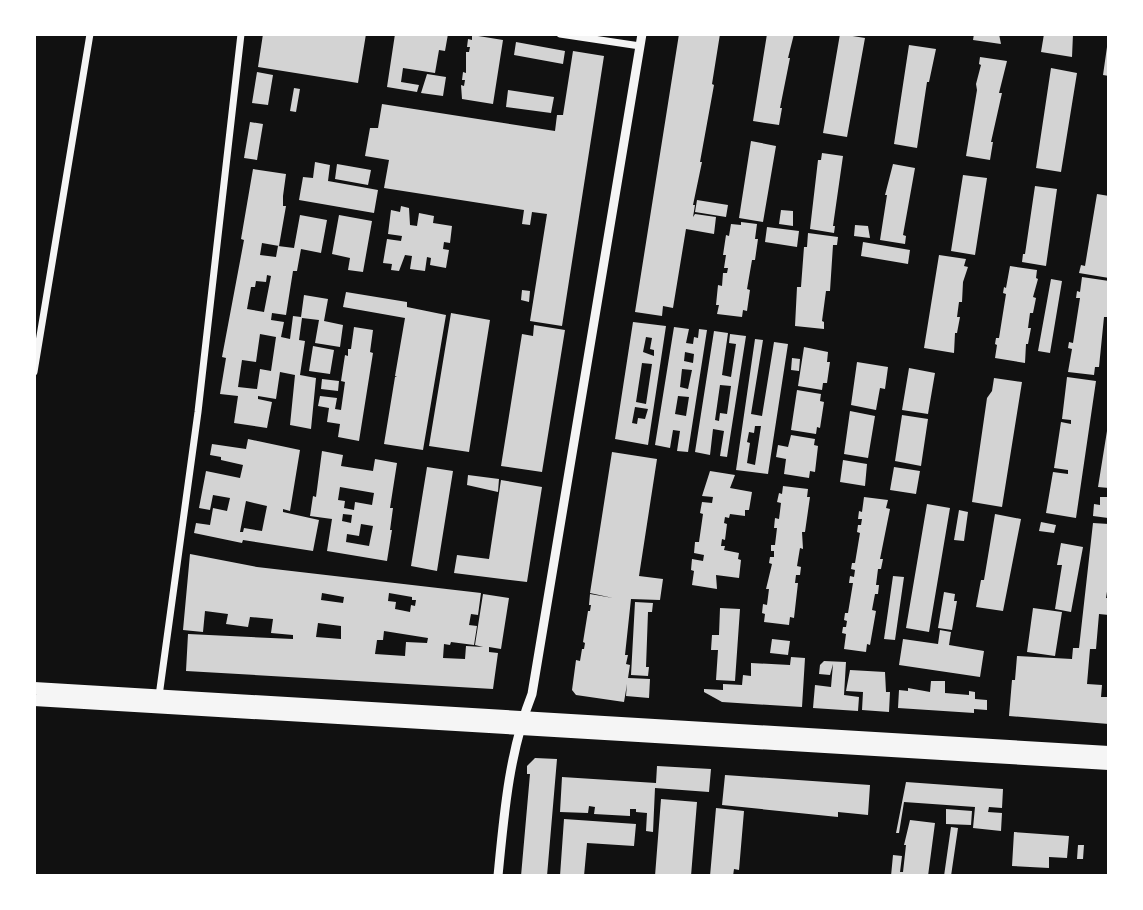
<svg xmlns="http://www.w3.org/2000/svg" width="1143" height="910" font-family="Roboto,sans-serif">
<style>
.building{fill:#d3d3d3;fill-rule:evenodd}
.lines{fill:none;stroke-linecap:round;stroke-linejoin:round}
.minor{stroke:#f5f5f5;stroke-width:7}
.tertiary{stroke:#f5f5f5;stroke-width:9}
.primary{stroke:#f5f5f5;stroke-width:12}
</style>
<rect width="100%" height="100%" fill="#111"/>
<path class="building" d="M263,34H366L358,83L258,67Z
M395,34H448L445,51L439,50L435,73L403,68L401,82L419,85L417,92L387,87Z
M679,34H720L712,84L714,85L700,162H702L693,205H695L693,217L695,214L716,217L714,234L686,229L673,308L663,306L662,316L635,312Z
M767,34H794L788,58H790L780,108H782L779,125L753,121Z
M840,34L865,38L847,137L823,133Z
M974,34H999L1001,44L973,40Z
M1044,34H1073L1072,57L1041,52Z
M472,35L503,40L493,104L462,99L461,85L464,86L465,80H462L463,72L466,73V52H469L470,47H467L468,39L472,40Z
M516,42L565,51L563,64L514,55Z
M909,45L936,49L929,82H927L917,148L894,144Z
M1107,47L1109,48V76L1103,75Z
M573,51L604,56L562,326L530,321L547,214L532,212L530,225L522,224L524,210L384,188L389,160L365,156L370,128H378L382,104L555,131L557,115H563Z
M980,57L1007,61L999,93H1002L991,142H993L990,160L966,156L977,90L976,84L981,65L979,64Z
M1051,68L1077,73L1061,172L1036,168Z
M257,72L273,75L268,105L252,103Z
M427,74L446,77L443,96L421,93Z
M294,88L300,89L296,112L290,111Z
M508,90L554,97L551,113L506,107Z
M250,122L263,124L257,160L244,158Z
M751,141L776,146L763,222L739,218Z
M822,153L843,156L833,226H835L834,233L810,229L818,160H821Z
M315,162L330,165L328,181L378,190L374,213L299,200L303,177L313,178Z
M337,164L371,170L368,185L335,179Z
M893,164L915,168L903,235L906,236L905,244L880,240L887,195H885Z
M253,169L286,174L283,196V206H286L279,246L262,243L260,255L276,257L278,246L294,248L300,215L327,220L321,253L301,249L297,271H293L286,315L272,313L271,320L284,322L281,337L290,339L293,316L301,317L304,295L328,299L324,321L343,325L340,347L315,343L319,320L302,318L299,340L305,341L300,375L316,378L311,429L290,425L295,375L280,372L276,399L258,396V399L272,402L267,428L234,423L238,396L220,394L226,358L222,357L244,240L241,239ZM267,275L271,276L264,312L247,309L251,287H255L256,281L266,282ZM260,334L276,337L271,371L260,369L257,389L238,387L242,360L256,362Z
M963,175L987,178L975,255L951,251Z
M1035,186L1057,189L1046,266L1022,262L1023,254H1025Z
M1097,194L1109,196V278L1079,273L1081,265L1085,266Z
M697,200L728,205L726,217L695,212Z
M401,206L409,208L410,225L417,226L419,213L434,216L433,223L452,226L450,243L444,242L443,249L449,250L446,268L430,265L431,258L427,257L425,271L410,269L412,256L405,255L399,271L391,270L392,264L383,263L387,239L401,241L402,236L388,234L391,210L400,212Z
M781,210L793,211V226L779,224Z
M339,215L372,221L363,272L348,270L350,258L332,254Z
M741,222L757,224L755,239H758L755,260H752L747,289L750,290L747,311L743,310L742,317L717,314L719,305H716L718,285L722,286L723,273H727L728,268H724L726,255H723L726,235L729,236L731,224L741,225Z
M855,225L868,226L870,238L854,236Z
M767,227L799,231L797,247L765,242Z
M808,233L838,237L837,245H833L830,291H826L822,321L824,322V329L795,326L797,287H801L804,247H807Z
M863,242L910,250L908,264L861,256Z
M939,255L966,259L964,266L968,267L963,282L962,302H959L957,317H960L957,333H955L954,353L924,348Z
M1010,266L1037,270L1036,278L1038,279L1033,297L1036,298L1033,313H1030L1028,328H1031L1028,344H1026L1025,363L995,358L997,345L995,344L996,338H999L1006,294L1003,293L1004,287L1006,288Z
M1082,277L1109,281L1107,317H1104L1099,367H1095L1094,375L1068,372L1072,349L1068,348L1069,342L1073,343L1080,298H1076L1077,291L1080,292Z
M1051,279L1062,281L1050,353L1038,351Z
M522,290L530,291L529,302L521,300Z
M346,292L407,302V307L446,315L423,450L384,444L395,377H397L395,376L405,318L343,307Z
M451,313L490,320L469,452L429,446Z
M633,322L666,326L648,445L615,439ZM646,337L652,338L650,349L654,350V356L643,352ZM642,363L652,364L646,404L636,402ZM635,407L648,409L645,419L638,418L637,424L632,423Z
M534,325L565,330L542,472L501,466L522,334L533,336Z
M354,327L373,330L370,352L373,353L359,441L338,437L340,424L327,422L329,408L318,406L320,396L337,398L335,409L341,410L345,382L341,381L345,355L348,356V349H351Z
M674,327L689,329L686,343L693,344L694,337L698,338L699,329L707,330L688,452L677,451L680,431L673,430L670,448L655,445ZM685,352L694,354L693,363L684,361ZM682,369L692,370L688,389L680,387ZM678,396L689,397L686,416L675,414Z
M714,331L728,333L722,375L731,377L736,344L729,343L730,334L746,336L727,457L720,456L724,431L713,429L710,455L695,452ZM720,385L731,386L727,414L720,413L719,421L715,420Z
M755,339L763,340L751,414L762,416L774,342L788,344L768,474L736,470ZM755,426H761L755,465L747,463L750,443L747,442L749,432L754,433Z
M313,346L334,350L330,374L309,371Z
M804,347L828,352L827,362H830L827,383H823L822,390L798,386Z
M792,358L800,359L799,371L791,370Z
M857,362L888,367L885,389L880,388L876,410L851,405Z
M909,368L935,373L928,414L902,410Z
M1067,377L1096,381L1076,518L1046,513L1053,472L1068,474V470L1054,468L1061,422L1071,424V420L1062,419Z
M994,378L1022,382L1002,507L972,502L987,398L992,391Z
M322,379L339,381L338,391L321,389Z
M797,390L821,394L820,401L824,402L820,428L817,427L816,434L791,430Z
M850,411L875,416L868,458L844,454Z
M902,415L928,419L921,466L895,461Z
M1107,431H1109V488L1098,487Z
M791,435L815,439L814,445L818,446L815,472L810,471L809,478L784,474L786,459L776,457L778,445L788,447Z
M248,439L300,450L290,511L283,509V512L319,520L313,551L243,540L242,543L194,533L196,523L210,525L213,508L227,511L230,498L213,495L210,510L199,508L206,471L240,478L243,465L221,460V457L210,455L212,444L246,449ZM246,501L267,506L262,531L244,528L243,532H240Z
M322,451L343,455L341,466L373,471L375,459L397,463L390,508H393L390,530H392L387,561L327,551L332,519L310,516L313,496L316,497ZM340,487L374,493L372,505L355,502L354,510L344,508L345,501L338,500ZM343,514L352,515L351,523L342,521ZM361,524L373,526L369,546L346,542L347,534L359,536Z
M612,452L657,459L639,576L663,579L660,600L631,599L625,655H628L626,664L630,665L628,678L650,679L649,698L626,696L627,684L624,702L576,695L572,690L576,660L580,661L582,649H584L585,643L583,642L588,611H590L591,605H589L590,594L613,598L590,593Z
M843,460L867,464L865,486L840,482Z
M427,467L453,471L437,571L411,566Z
M894,467L920,471L916,494L890,490Z
M710,471L735,475L730,488L752,492L749,510H745V516L730,514L729,518L725,517L724,523L727,524L725,540L722,539L721,546H725L724,550L739,553L738,559L741,560L739,578L716,575L717,589L692,585L694,571L691,570L692,559L703,561L704,555L694,553L695,542H699L703,514L700,513L702,502L712,503L713,497L702,496Z
M468,475L499,479L498,492L467,485Z
M501,480L542,487L527,582L454,573L457,555L489,559Z
M783,486L808,489L807,497H810L805,532H802L803,549L800,548L797,566L801,567L800,575H796L795,583H798L794,618L790,617L789,625L764,622L765,614L762,613L763,604L767,605L769,589H766L772,564L769,563L770,557H774V551H771V545H775L777,528H774L775,518L779,519L781,503L777,502L779,493L782,494Z
M864,497L888,500L886,508L890,509L880,559H883L881,569H878L876,585H879L878,594H875L872,610L876,611L870,645L867,644L866,652L844,649L846,634L842,633L843,627H846L847,621L844,620L845,613H848L853,583H849L850,576L854,577L855,570L851,569L852,563H855L860,533L857,532L858,525H861L862,519H858L859,511L862,512Z
M1100,497H1109L1108,518L1093,516L1094,504L1100,505Z
M927,504L950,508L929,632L906,628Z
M959,510L968,512L964,541L954,540Z
M995,514L1021,519L1003,611L976,607L981,580H984Z
M1041,522L1056,525L1054,533L1039,531Z
M1093,523L1109,524V579L1106,598H1109V615L1099,614L1096,649H1090L1087,684L1102,685L1101,697H1109V724L1009,716L1012,680H1015L1017,656L1072,659L1073,648H1079Z
M1061,543L1083,547L1071,612L1055,609L1062,565H1057Z
M190,554L257,567L481,593L478,615L471,614L469,625L477,626L474,645L451,642L450,645L444,644L443,658L465,659L466,646L483,647L475,645L483,594L509,598L501,649L489,647V652L498,653L493,689L186,671L188,634L293,639V635L271,633L273,619L250,617L248,627L226,624L228,614L205,611L203,632L183,630ZM322,593L344,597L343,603L321,600ZM389,593L412,597V600H416L415,606L411,605L410,612L395,609L396,602L388,601ZM318,623L341,626V639L316,637ZM384,631L428,638L427,643L406,642L405,656L375,654L377,640H383Z
M893,576L904,577L895,640L884,639Z
M944,592L955,594L954,601H957L952,630L938,628Z
M635,602L653,603L652,612H648L646,667H649L648,676L631,675Z
M720,608L740,609L735,681L716,680L718,650H711L712,635H719Z
M1033,608L1062,612L1055,656L1027,652Z
M940,630L951,632L949,645L984,651L980,677L899,665L903,639L938,644Z
M772,639L790,641L788,655L770,653Z
M791,657L805,658L802,707L722,702L704,692V689L723,690V684L742,685L743,675L751,676V663L790,665Z
M824,661L846,662L844,695L859,697L858,711L813,708L815,685L831,687L833,664L830,675L819,674L820,665Z
M850,670L885,672L886,692H890L889,712L862,710L863,692L846,691Z
M931,681H945V693L969,695V691L975,692V699L987,700V710L974,709V713L898,708L899,690L908,691V688L930,692Z
M535,758L557,759L547,876H521L530,774H527V766Z
M657,766L711,769L709,792L655,788L653,832L646,831L647,813L636,812V809H630V816L594,814L595,807L589,806L588,813L560,812L562,777L656,783Z
M725,775L870,785L868,815L838,812V817L722,805Z
M906,782L1003,789L1002,808L989,807L988,812L1002,813L1001,831L973,828L975,807L904,802L899,833H896Z
M661,799L697,802L691,876H655Z
M716,808L744,811L739,870L734,869L733,876H710Z
M946,809L972,811L971,825L946,824Z
M564,819L636,824L634,846L587,843L584,876H560Z
M910,820L935,823L928,876H891L893,855L902,856L900,872H903L906,845H904Z
M951,827L958,828L951,876H944Z
M1014,832L1069,836L1067,858L1049,857V868L1012,866Z
M1078,845H1084L1083,859H1077Z"/>
<g class="lines">
<path class="minor" d="M560,34L640,46
M34,372L90,34
M159,696L198,412L241,34"/>
<path class="tertiary" d="M498,876C504,814 509,752 532,694L642,34"/>
<path class="primary" d="M34,688L1109,752
M34,700L1109,764"/>
</g>
<rect width="1143" height="910" fill="none" stroke="#ffffff" stroke-width="72"/>
</svg>
